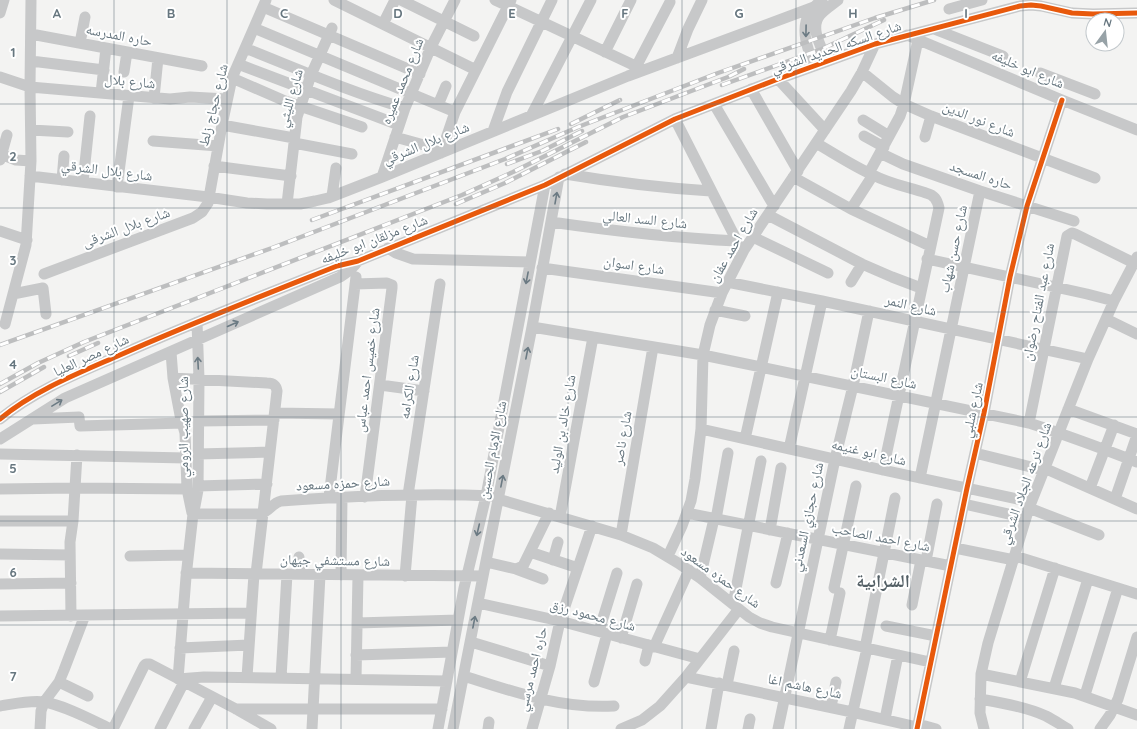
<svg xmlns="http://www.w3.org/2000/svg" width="1137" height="729" font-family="Quicksand,'Noto Naskh Arabic',sans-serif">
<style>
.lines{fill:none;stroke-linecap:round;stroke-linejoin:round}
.minor{stroke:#c7c8c9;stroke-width:11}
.rail-casing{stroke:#bdbebf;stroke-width:4.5}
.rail{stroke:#fff;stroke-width:3;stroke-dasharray:9;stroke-linecap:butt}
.cycleway-casing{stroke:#fff;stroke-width:8}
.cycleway{stroke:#e8590c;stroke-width:5}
.oneway{stroke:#6b7a83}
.grid{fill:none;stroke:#66767f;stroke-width:1;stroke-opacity:0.55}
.labels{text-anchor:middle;stroke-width:4;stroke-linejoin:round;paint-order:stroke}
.street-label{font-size:14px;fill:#66767f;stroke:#fff}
.district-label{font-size:18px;font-weight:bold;fill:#535f65;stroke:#fff}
.grid-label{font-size:13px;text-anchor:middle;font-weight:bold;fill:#66767f;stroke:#fff;stroke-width:4;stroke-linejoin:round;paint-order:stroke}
</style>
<rect width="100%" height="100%" fill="#f3f3f2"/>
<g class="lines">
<path class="minor" d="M334,0L476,70
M401,0L474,36
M495,0L644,70
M263,7L420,74
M949,9L982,0
M0,13L4,0
M383,24L395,0
M254,28L455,112
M934,29L1003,56
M31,34L202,66
M907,35L1062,100L1137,130
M80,43L85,17
M245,48C298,69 350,92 405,108
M605,52L631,0
M677,58L688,29L702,0
M31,61L104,70
M827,61C822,48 809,28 820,15C825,9 832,5 838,0
M238,64L399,125
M814,66C808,50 800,30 809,14C812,8 817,4 822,0
M636,67L670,2
M124,72L127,52
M862,72L893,97L904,104L931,116L1095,178
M1040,73L1095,94
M0,77L30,87L170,99L190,97L227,99
M232,78L285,101L362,127
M778,79L825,130
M751,89L798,171
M101,93L106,48
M154,98L158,58
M714,104L774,206
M438,105L446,86
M531,116L591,0
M675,119L739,245
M863,120L889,136
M222,125L294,138
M31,130L68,132
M493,131L507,92L552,0
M864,136L884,147
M395,137L442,150
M925,137L931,116
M153,141L218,146
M294,143L352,154
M816,143C835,154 853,166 873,175C890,184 908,187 926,193C934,195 937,199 939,208L883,470
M441,153L455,112L511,0
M880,153L903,164L980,191L1074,221
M0,154L16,160L31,161
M0,160L7,135
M214,166L291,176
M869,173L900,116L904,104L918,40
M565,174C613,182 662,188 711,191
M30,176L208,197L247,203L267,204H300L315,201L328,198L382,177L628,76L814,7
M382,177L405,108L431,47L455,0
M793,177L851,209L930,246
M62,180L64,156
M83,182L90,116
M117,187L129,96
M332,196L336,168
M287,204L297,117L311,75L332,28
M851,209L873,175
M768,215L862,264L892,277L921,288
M551,222C613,231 675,238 737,241
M0,231L27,240
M753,237L828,273
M388,248L396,253L413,259L530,262
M927,259L1087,294L1114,301
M542,268L722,293
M44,274L193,218L202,212L208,203L222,125L232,78L266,0
M727,282L822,301L1088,359
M851,282L862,264
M355,284L387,283L392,285V288L365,497
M13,294L43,288L46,314
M715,310L745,316
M1106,319L1137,334
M197,322L199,379L198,490L195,506L193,514L186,577L178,679L204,677L447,681
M5,324L26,245L31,161L30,87L31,0
M532,327L703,355L1029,423C1066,435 1101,448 1137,462
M171,352L173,378L180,415L185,433L187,489L192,513
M173,378L267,383C273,383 276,385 277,391L256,574
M380,385L424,391
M1068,409L1137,434
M275,413L339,414
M0,419C35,390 79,373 120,355C192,323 264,295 337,266L358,261L545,185L675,119L778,79L875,44L1020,6L1031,5L1041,6L1072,13L1093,14L1137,13
M33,419L79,417L80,426L183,423
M199,421L274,420
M1029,423L1067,236L1072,233L1075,234L1134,263
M701,429L883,470L1031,502
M0,439L65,398L340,277C348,272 353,268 358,261
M745,439L778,292
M789,449L822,301
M975,453L1043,470
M0,454L186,458
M198,454L270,452
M1044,468L1137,509
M920,478L980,191
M198,486L267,484
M1090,488L1114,425
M0,489L75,488L187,489
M408,495L440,284
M329,497L356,277
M498,499L621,535L653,548L678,563L700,578L749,617L760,623L772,627L930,662
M1115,499L1137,435
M964,504L1026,518
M1029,508L1099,535
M687,513L951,566
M193,514H260C269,512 272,503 281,501C351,496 423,493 493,496
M560,517L593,337
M716,519L728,453
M0,521H73
M770,530L781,468
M621,535L653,347
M955,548L1014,560
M530,552L578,568
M0,554L70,555
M130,556L188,555
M668,556L682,526L691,501L695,479L701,429L703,355L710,325L722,293L744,250L851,91L862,72L875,44
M1015,556L1137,594
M299,557L300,574
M553,560L558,542
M926,561L937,504
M486,562L516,569L523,566L549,513
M516,569L543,579
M186,573L483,576
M341,575L342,497
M405,576L412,495
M700,578L714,519
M776,583L788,533
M0,584L71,583
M834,588L856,486
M478,603L560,621L700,659
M733,604L761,461
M912,605L921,560
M0,616L251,613
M71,616L70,542L73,521L77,455
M357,623L458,620
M886,626L936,636
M599,631L617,573
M621,638L637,584
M830,640L840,593
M471,642L550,666
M654,647L689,570
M180,648L249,645
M865,648L895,498
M356,655L452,652
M645,661L649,645
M981,674L1075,693L1137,715
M464,676C514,692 561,709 614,706
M247,677L254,574
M686,677L852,712L917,727
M281,678L287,574
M356,679L358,575
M59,682L88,696
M594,682L607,634
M1020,682L1055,568
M727,685L734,651
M1054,688L1088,579
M1085,695L1118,588
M980,699C1002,703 1026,707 1046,716C1054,720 1061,725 1068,729
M0,706C14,704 30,700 44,702C64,705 92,720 111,729
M831,707L836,682
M236,709H442
M885,719L898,655
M918,724L936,729
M40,729L41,711L44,702L59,682L64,670L85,615
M113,729L144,666L146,664H150L236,709L271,729
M160,729L184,682
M194,729L212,697
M312,729L320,575
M438,729L464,588L486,496L545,185
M453,729L532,327L559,177
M488,729L489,722
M532,729L550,666L560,621L592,526
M621,729L642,720L660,706L686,677L739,609
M711,729L719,683
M748,729L750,719
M778,729L835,459L853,386L869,311
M849,729L867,648
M917,729L967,488L984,413L1010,277L1027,206L1062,100
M984,729L980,713L981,674L988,643L1029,508L1088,359L1114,301L1137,257
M1100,729L1110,715L1118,699L1137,637"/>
<g class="rail-casing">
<path id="rail" d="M722,85L822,49L884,20
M571,124L620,100
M507,164L542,151L582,131
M456,204L505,183L586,142
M312,220L558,129
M0,345L272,248L505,159L578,127L718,73L875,18L934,0
M69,356L98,343
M0,384L38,363L84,342L462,195L513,172L623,117L728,77L744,69
M0,392L44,367"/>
</g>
<use href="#rail" class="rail"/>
<g class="cycleway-casing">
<path id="cycleway" d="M0,419C35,390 79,373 120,355C192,323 264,295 337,266L358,261L545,185L675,119L778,79L875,44L1020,6L1031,5L1041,6L1072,13L1093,14L1137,13
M917,729L967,488L984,413L1010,277L1027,206L1062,100"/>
</g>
<use href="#cycleway" class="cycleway"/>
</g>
<defs><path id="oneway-shaft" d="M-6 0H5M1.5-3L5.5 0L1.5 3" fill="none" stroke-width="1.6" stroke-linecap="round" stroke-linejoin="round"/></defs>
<g class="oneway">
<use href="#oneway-shaft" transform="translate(806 31) rotate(91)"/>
<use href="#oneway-shaft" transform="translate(556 198) rotate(-80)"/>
<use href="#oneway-shaft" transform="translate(527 278) rotate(101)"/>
<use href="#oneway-shaft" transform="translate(233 324) rotate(-24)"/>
<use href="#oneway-shaft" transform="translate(527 353) rotate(-79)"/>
<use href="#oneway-shaft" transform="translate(198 363) rotate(-93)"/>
<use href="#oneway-shaft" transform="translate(57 403) rotate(-31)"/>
<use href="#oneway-shaft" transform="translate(502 481) rotate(-79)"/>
<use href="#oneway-shaft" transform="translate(478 530) rotate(103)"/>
<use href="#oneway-shaft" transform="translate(474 622) rotate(-79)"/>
</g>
<path class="grid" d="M114,0V729M227,0V729M341,0V729M455,0V729M568,0V729M682,0V729M796,0V729M910,0V729M1023,0V729M0,104H1137M0,208H1137M0,312H1137M0,417H1137M0,521H1137M0,625H1137"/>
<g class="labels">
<g class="street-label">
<text transform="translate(119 35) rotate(11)" y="5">حاره المدرسه</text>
<text transform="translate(836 47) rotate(-19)" y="5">شارع السكه الحديد الشرقي</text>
<text transform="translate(1028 69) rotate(23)" y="5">شارع ابو خليفه</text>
<text transform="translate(130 81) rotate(5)" y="5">شارع بلال</text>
<text transform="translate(402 81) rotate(-68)" y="5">شارع محمد عميره</text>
<text transform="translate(290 98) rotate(-74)" y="5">شارع الليثي</text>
<text transform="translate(213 105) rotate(-76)" y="5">شارع حجاج زلط</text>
<text transform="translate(979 119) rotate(21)" y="5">شارع نور الدين</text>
<text transform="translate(426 143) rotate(-22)" y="5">شارع بلال الشرقي</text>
<text transform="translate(107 170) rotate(7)" y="5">شارع بلال الشرقي</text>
<text transform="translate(981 175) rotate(18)" y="5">حاره المسجد</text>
<text transform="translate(645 219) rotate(6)" y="5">شارع السد العالي</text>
<text transform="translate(126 227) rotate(-20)" y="5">شارع بلال الشرقى</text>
<text transform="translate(374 239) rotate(-21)" y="5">شارع مزلقان ابو خليفه</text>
<text transform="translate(733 245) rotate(-60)" y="5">شارع احمد عفان</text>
<text transform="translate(953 249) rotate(-78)" y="5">شارع حسن شهاب</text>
<text transform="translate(634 265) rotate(8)" y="5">شارع اسوان</text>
<text transform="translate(1038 302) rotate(-79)" y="5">شارع عبد الفتاح رضوان</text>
<text transform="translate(911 305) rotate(13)" y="5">شارع النمر</text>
<text transform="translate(91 355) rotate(-25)" y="5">شارع مصر العليا</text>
<text transform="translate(367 370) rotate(-83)" y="5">شارع خميس احمد عباس</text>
<text transform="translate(884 377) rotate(12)" y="5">شارع البستان</text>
<text transform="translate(409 387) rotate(-81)" y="5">شارع الكرامه</text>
<text transform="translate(972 410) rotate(-78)" y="5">شارع شلبي</text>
<text transform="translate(562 424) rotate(-80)" y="5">شارع خالد بن الوليد</text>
<text transform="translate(183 427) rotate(-90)" y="5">شارع صهيب الرومي</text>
<text transform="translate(622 438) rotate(-80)" y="5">شارع ناصر</text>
<text transform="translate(492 450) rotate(-79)" y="5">شارع الإمام الحسين</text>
<text transform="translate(869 452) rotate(13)" y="5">شارع ابو غنيمه</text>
<text transform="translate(343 483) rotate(-3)" y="5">شارع حمزه مسعود</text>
<text transform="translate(1025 483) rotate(-70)" y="5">شارع ترعه الجلاد الشرقي</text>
<text transform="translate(807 517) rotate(-78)" y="5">شارع حجازي السعدني</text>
<text transform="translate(881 537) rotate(11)" y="5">شارع احمد الصاحب</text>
<text transform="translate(335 560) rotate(1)" y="5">شارع مستشفي جيهان</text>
<text transform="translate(721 577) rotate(36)" y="5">شارع حمزه مسعود</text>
<text transform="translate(593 615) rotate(15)" y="5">شارع محمود رزق</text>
<text transform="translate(532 669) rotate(-76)" y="5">حاره احمد مرسي</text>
<text transform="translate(805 686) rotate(12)" y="5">شارع هاشم اغا</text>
</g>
<g class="district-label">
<text x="883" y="587">الشرابية</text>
</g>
</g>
<g class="grid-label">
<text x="57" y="18">A</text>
<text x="171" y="18">B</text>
<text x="284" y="18">C</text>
<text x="398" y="18">D</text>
<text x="512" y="18">E</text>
<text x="625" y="18">F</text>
<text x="739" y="18">G</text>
<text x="853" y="18">H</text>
<text x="966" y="18">I</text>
<text x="13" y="57">1</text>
<text x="13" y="161">2</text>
<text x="13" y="265">3</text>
<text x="13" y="369">4</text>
<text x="13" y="473">5</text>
<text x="13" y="577">6</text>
<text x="13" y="681">7</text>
</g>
<g transform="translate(1105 32) rotate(15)"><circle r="19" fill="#ffffff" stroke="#c2c8cc"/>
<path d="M0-3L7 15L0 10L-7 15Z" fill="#97a2a7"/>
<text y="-6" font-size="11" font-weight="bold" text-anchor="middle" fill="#66767f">N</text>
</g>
</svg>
